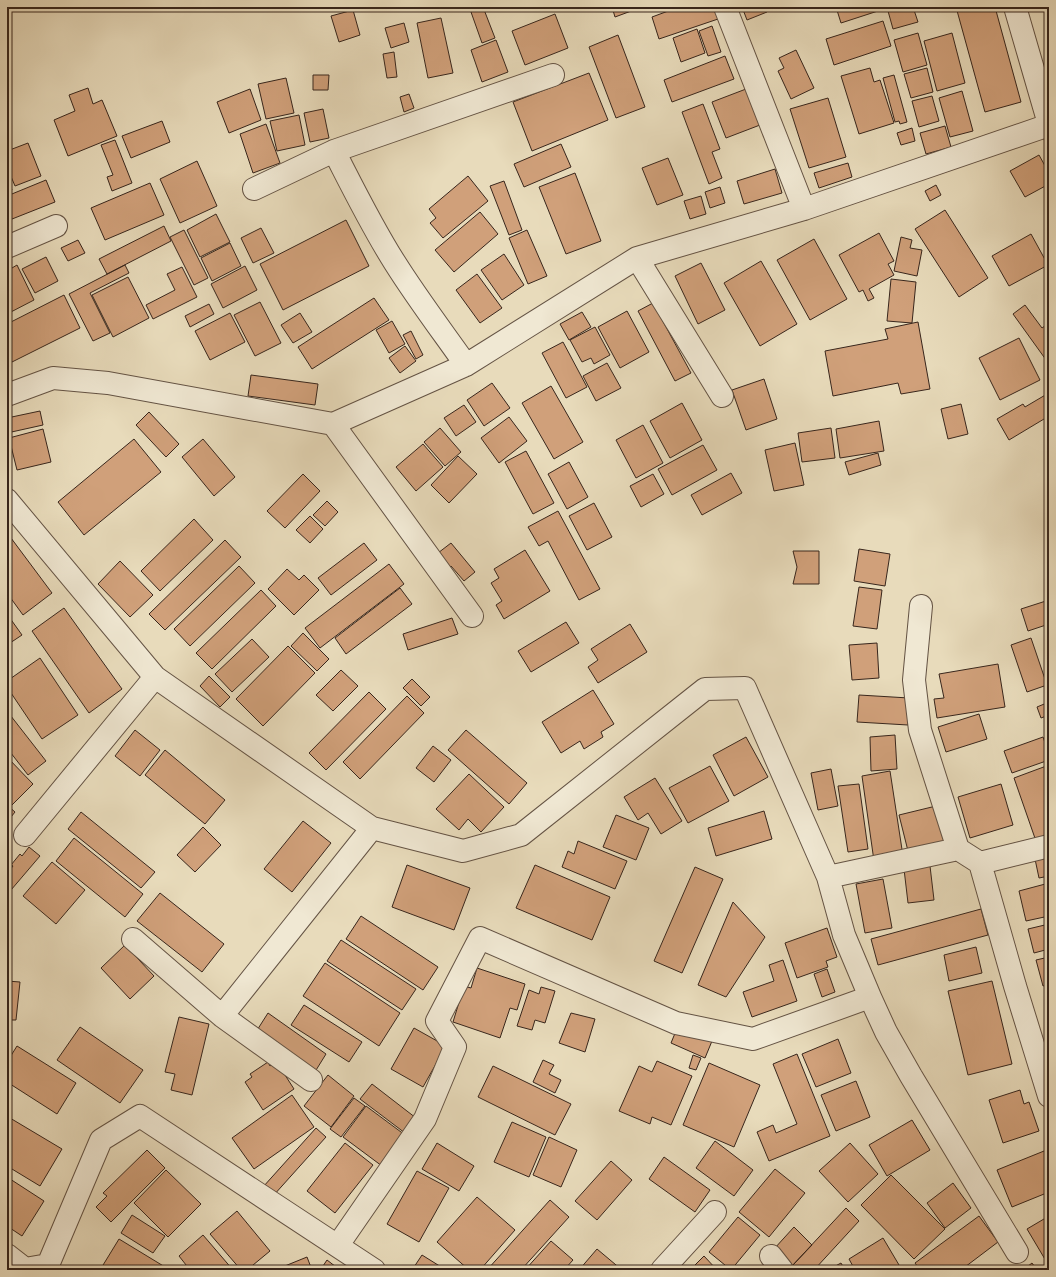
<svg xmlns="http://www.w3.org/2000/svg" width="1056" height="1277" font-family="'IM FELL Double Pica',serif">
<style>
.building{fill:#d0a07a;stroke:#38261c}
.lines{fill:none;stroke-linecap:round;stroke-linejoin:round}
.minor-casing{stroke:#645344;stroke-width:24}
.minor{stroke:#f0e8d3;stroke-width:22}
</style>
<rect width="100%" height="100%" fill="#e8dbbb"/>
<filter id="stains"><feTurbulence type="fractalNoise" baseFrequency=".005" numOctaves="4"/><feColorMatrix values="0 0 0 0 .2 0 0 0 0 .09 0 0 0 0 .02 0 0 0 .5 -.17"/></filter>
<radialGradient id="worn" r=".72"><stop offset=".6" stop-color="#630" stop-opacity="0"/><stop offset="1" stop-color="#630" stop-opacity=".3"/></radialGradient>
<path class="building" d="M483,7L495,38L482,43L471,12Z
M612,7H642L615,17Z
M679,7H718L721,18L659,39L652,17Z
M742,7H765L767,12L747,20Z
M836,7H880L881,10L841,23Z
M901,7H913L918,22L893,29L888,11Z
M956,7H995L1021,102L985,112Z
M353,10L360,35L339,42L331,16Z
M555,14L568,48L525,65L512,31Z
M441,18L453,73L428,78L417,23Z
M883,21L891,46L834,65L826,39Z
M404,23L409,42L391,48L385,28Z
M712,26L721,52L708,56L699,31Z
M697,29L705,53L681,62L673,38Z
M918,33L927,65L903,72L894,40Z
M952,33L965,83L937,91L924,41Z
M618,35L645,107L616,118L589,47Z
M496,40L508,72L482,82L471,50Z
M796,50L814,88L791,99L778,71L784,68L779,58Z
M394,52L397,77L387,78L383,54Z
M725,56L734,79L672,102L664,80Z
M870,68L874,82L880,80L894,123L859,134L841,76Z
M927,68L933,92L911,98L904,74Z
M589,73L608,120L532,151L513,102Z
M313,75H329L328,90H313Z
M894,75L907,122L900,124L899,121L895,122L883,78Z
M286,78L294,113L266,119L258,84Z
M88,88L93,104L102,100L117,136L68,156L54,120L75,111L69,95Z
M250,89L261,120L229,133L217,102Z
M746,89L760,125L726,138L712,102Z
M962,91L973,131L950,137L939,98Z
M409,94L414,108L404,112L400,97Z
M932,96L939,121L919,127L912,101Z
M828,98L846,157L809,168L790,109Z
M703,104L720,149L712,152L722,178L709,184L682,112Z
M323,109L329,138L310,142L304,113Z
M299,115L305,145L277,151L270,121Z
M162,121L170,142L131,158L122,136Z
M266,124L280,163L253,173L240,134Z
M945,126L951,147L926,154L920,133Z
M912,128L915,141L901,145L897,133Z
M1049,138V157L1044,139Z
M115,140L132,183L112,191L107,177L113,175L101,145Z
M28,143L41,176L15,186L7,167V151Z
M561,144L571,167L524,187L514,164Z
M1039,155L1049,173V184L1025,197L1010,171Z
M668,158L683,195L657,205L642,168Z
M197,161L217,206L180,223L160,179Z
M848,163L852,177L819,188L814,173Z
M775,169L782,193L744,204L737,181Z
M575,173L601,241L566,254L539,187Z
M7,176L12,190L7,192Z
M468,176L488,201L443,238L430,223L436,218L429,209Z
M46,180L55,202L7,221V196Z
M504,181L522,230L509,235L490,186Z
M150,183L164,215L105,240L91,208Z
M936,185L941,195L930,201L925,191Z
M720,187L725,203L710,208L705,192Z
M701,196L706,214L690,219L684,201Z
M945,210L988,278L959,297L915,229Z
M480,212L498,234L454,272L435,250Z
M216,214L230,242L200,257L187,230Z
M346,220L369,266L283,310L260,264Z
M164,226L171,241L107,274L99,259Z
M261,228L274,253L253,263L241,238Z
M184,230L208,278L194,285L170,237Z
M527,230L547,276L528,284L509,238Z
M879,233L894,261L888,264L894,275L869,289L874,298L868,301L863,290L859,292L839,255Z
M1031,234L1048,265L1009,286L992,256Z
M901,237L912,240L910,248L922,250L917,276L894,271Z
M814,239L847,299L810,320L777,260Z
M78,240L85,253L68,261L61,248Z
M230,243L241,266L212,281L201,258Z
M504,254L524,285L502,300L481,270Z
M46,257L58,281L35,293L22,269Z
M761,261L797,324L760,346L724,283Z
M701,263L725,310L698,324L675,276Z
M17,265L34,300L7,314V271Z
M125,265L129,273L90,293L110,333L93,341L69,294Z
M245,266L257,290L223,308L211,284Z
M182,267L197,297L153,319L146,305L175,290L167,274Z
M477,274L502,308L480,323L456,290Z
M128,277L149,318L113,337L92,295Z
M891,279L916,282L912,323L887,321Z
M64,295L80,328L12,362L7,352V324Z
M374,298L389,320L312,369L298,347Z
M260,302L281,343L255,356L234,315Z
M653,303L691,373L675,381L638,311Z
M209,304L214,314L190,327L185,316Z
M1025,305L1042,328L1049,323V364L1013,314Z
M627,311L649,352L620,368L598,327Z
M582,312L591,327L569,340L560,324Z
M230,313L245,342L210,360L195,331Z
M300,313L312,332L293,343L281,325Z
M392,321L405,344L389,353L376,330Z
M918,322L930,389L901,394L898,383L833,396L825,351L888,339L885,329Z
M595,327L610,355L594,364L591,358L582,362L570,340Z
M411,331L423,355L416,359L403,335Z
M1019,338L1040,380L1000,400L979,358Z
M563,342L587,387L566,398L542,353Z
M405,346L416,361L400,373L389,358Z
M607,363L621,388L596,401L583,376Z
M251,375L318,384L315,405L248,396Z
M764,379L777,419L746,430L732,390Z
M492,383L510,408L484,426L467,400Z
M551,386L583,442L554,459L522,403Z
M1047,394L1049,397V416L1009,440L997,419L1023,404L1025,407Z
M682,403L702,440L670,458L650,421Z
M961,404L968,434L948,439L941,409Z
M464,405L476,422L456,436L444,418Z
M40,411L43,425L7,433V418Z
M149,412L179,444L166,457L136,425Z
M509,417L527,441L499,463L481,438Z
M879,421L884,451L840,458L836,429Z
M643,425L663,463L636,478L616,440Z
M440,428L461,452L445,466L424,442Z
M831,428L835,458L802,462L798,433Z
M43,429L51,462L17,470L9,438Z
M134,439L161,472L84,535L58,502Z
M203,439L235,477L214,496L182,457Z
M795,443L804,485L774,491L765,450Z
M423,444L443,467L416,491L396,467Z
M703,445L717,470L672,495L658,469Z
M526,451L554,503L533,514L505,462Z
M878,453L881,465L849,475L845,462Z
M458,456L477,474L449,503L431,485Z
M569,462L588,497L567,509L548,474Z
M731,473L742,493L702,515L691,495Z
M303,474L320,491L285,528L267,511Z
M653,474L664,494L641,507L630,486Z
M327,501L338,512L325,526L313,515Z
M594,503L612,537L587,550L569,516Z
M558,511L600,589L579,600L548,541L539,546L528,527Z
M310,516L323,529L310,543L296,530Z
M194,519L213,540L160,591L141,571Z
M11,538L52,593L23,615L7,593V541Z
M225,540L241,557L165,630L149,614Z
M364,543L377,560L331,595L318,578Z
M451,543L475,572L464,581L451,566L450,567L438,553Z
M859,549L890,554L885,586L854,581Z
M525,550L550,591L504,619L496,605L502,601L491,583L499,578L494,569Z
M793,551H819V584H793L797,567Z
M120,561L153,595L130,617L98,584Z
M389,564L404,584L320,648L305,628Z
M239,566L255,583L190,646L174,629Z
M287,569L299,580L304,575L319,590L294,615L268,589Z
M859,587L882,590L877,629L853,626Z
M400,588L412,604L346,654L335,638Z
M261,590L276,606L212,669L196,653Z
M1049,600V624L1028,631L1021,609Z
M64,608L122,689L89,713L32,631Z
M7,614L22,635L7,645Z
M452,618L458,634L408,650L403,634Z
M566,622L579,643L531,672L518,651Z
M630,624L647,652L598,683L588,667L598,660L591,649Z
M303,633L329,659L317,671L291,646Z
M1031,638L1047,685L1027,692L1011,645Z
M252,639L269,657L232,692L215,674Z
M877,643L879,678L852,680L849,645Z
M288,646L315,673L263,726L236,699Z
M40,658L78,715L42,739L7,687V681Z
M998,664L1005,707L937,718L934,699L944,698L939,674Z
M341,670L358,686L333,711L316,695Z
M209,676L230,697L220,707L200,686Z
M412,679L430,697L421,706L403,688Z
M593,690L614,724L601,732L603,737L584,749L580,741L561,753L542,722Z
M369,692L386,709L326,770L309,753Z
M859,695L909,698L908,725L857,722Z
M407,696L424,713L360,779L343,762Z
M1049,702V715L1041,718L1037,707Z
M7,711L46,761L28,775L7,748Z
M979,714L987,739L946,752L938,727Z
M135,730L160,750L140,776L115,756Z
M466,730L527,783L509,804L448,750Z
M895,735L897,769L871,771L870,737Z
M746,737L768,777L734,796L713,755Z
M1043,737L1049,754V760L1012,773L1004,751Z
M433,746L451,760L434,782L416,768Z
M165,750L225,800L205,824L145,775Z
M7,757L33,784L12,805L7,800Z
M1049,765V840L1037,844L1014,778Z
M710,766L729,801L688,823L669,788Z
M831,769L838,806L818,810L811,773Z
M890,771L903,856L874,861L862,776Z
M469,774L504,807L481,832L468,819L459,830L436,809Z
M655,778L682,821L661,834L648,813L638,820L624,797Z
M859,784L868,849L848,852L838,786Z
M1001,784L1013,825L970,838L958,797Z
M7,805L15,812L7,822Z
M936,806L946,845L909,855L899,815Z
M764,811L772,839L716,856L708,828Z
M81,812L155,872L141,888L68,829Z
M616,815L649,828L636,860L603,847Z
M303,821L331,843L292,892L264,869Z
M203,827L221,845L195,872L177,855Z
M74,838L143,894L125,917L56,861Z
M578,841L627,861L615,889L562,867L568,851L574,854Z
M29,847L40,856L11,890L7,887V869L9,871L13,866L11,865L20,854L22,856Z
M1049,856V876L1039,878L1035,859Z
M52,862L85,890L56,924L23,896Z
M407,865L470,888L454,930L392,907Z
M535,865L610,897L592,940L516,908Z
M930,866L934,900L908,903L904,869Z
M695,867L723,879L682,973L654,961Z
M883,879L892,928L865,933L856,884Z
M1049,883V916L1026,921L1019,891Z
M160,893L224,944L202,972L137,921Z
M733,902L765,937L726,997L698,985Z
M981,909L988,935L878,965L871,939Z
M361,916L438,967L423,990L346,939Z
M1049,924V949L1034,953L1028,929Z
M827,928L837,957L826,961L828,967L797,978L785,943Z
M341,940L416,989L402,1010L327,961Z
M125,945L154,976L130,999L101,968Z
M976,947L982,973L949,981L944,955Z
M1049,957V984L1043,986L1036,960Z
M783,960L797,1001L752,1017L743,992L774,981L769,965Z
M325,963L400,1013L379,1046L303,996Z
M477,968L525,984L517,1010L510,1008L500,1038L453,1022L464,986L471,988Z
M827,969L835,992L822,997L814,974Z
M7,981L20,982L16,1020H7Z
M992,981L1012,1064L968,1075L948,991Z
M541,987L555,991L545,1023L535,1020L532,1030L517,1026L529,990L539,994Z
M304,1005L362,1042L349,1062L291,1025Z
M268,1013L326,1054L313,1075L254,1035Z
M571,1013L595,1019L585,1052L559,1043Z
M179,1017L209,1024L192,1095L171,1090L175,1074L165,1072Z
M678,1026L712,1041L705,1058L671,1043Z
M80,1027L143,1070L120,1103L57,1060Z
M414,1028L446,1046L423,1087L391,1069Z
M838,1039L851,1073L816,1087L802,1054Z
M17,1046L76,1083L57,1114L7,1082V1062Z
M797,1054L830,1136L769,1161L757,1132L773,1125L776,1133L797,1124L773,1064Z
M693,1055L701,1058L696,1070L689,1068Z
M543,1060L554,1065L549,1074L561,1080L555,1093L533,1082Z
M276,1061L294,1089L263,1110L245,1082L252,1077L250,1074L268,1062L270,1066Z
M657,1061L692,1076L671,1125L652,1117L650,1124L619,1111L639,1066L652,1072Z
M709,1063L760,1085L734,1147L683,1125Z
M493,1066L571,1104L555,1135L478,1097Z
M328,1075L354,1096L331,1127L304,1106Z
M856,1081L870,1117L836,1131L821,1095Z
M372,1084L416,1118L405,1133L360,1099Z
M1020,1090L1024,1104L1029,1102L1039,1131L1003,1143L989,1100Z
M292,1095L314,1127L254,1169L232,1138Z
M354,1098L365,1106L341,1137L330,1129Z
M366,1106L405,1135L382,1166L343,1137Z
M10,1118L62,1149L40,1186L7,1166V1123Z
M912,1120L930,1150L887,1176L869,1145Z
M512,1122L546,1137L529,1177L494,1162Z
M316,1128L326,1137L273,1196L263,1187Z
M549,1137L577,1150L561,1187L533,1175Z
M715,1141L753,1170L734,1196L696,1168Z
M345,1143L373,1165L335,1213L307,1191Z
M437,1143L474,1166L459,1191L422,1169Z
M850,1143L878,1174L848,1202L819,1171Z
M1049,1149V1192L1012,1207L997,1170Z
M147,1150L165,1168L111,1222L96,1207L107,1196L103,1193Z
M664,1157L710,1190L695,1212L649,1179Z
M611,1161L632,1180L597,1220L575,1201Z
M775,1169L805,1193L769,1237L739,1212Z
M166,1170L201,1204L168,1237L134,1203Z
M417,1171L449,1188L419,1242L387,1224Z
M891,1175L945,1229L914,1259L861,1205Z
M7,1177L44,1201L22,1236L7,1226Z
M953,1183L971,1208L945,1228L927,1203Z
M477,1197L515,1230L480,1270H469L437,1242Z
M550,1200L569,1217L521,1270H487Z
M846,1208L859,1221L814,1270H797L792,1266Z
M237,1211L270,1251L247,1270H241L210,1234Z
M132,1215L165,1236L153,1253L121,1233Z
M979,1216L998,1242L961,1270H920L915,1263Z
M1049,1216V1266L1027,1229Z
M738,1217L760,1235L731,1270L709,1252Z
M794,1227L812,1245L792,1266L774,1249Z
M203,1235L233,1270H190L179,1256Z
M883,1238L902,1270H855L849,1259Z
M119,1239L170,1270H100Z
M551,1241L573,1260L564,1270H525Z
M597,1249L622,1270H579Z
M422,1255L446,1270H412Z
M704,1256L717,1270H690Z
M307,1257L312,1270H275Z
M327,1260L340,1270H328L323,1266Z
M841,1263L845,1270H828Z
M1032,1263L1037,1270H1023Z"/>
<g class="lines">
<g class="minor-casing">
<path id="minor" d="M725,7L804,209
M1015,7L1049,124
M334,151C353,188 372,227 395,263C417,298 442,331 466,365
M254,189L334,151L553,75
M7,247L56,226
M637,258L722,396
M7,395L53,378L108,383L333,424L466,365L637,258L804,209L1049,125
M333,424L472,616
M7,500L155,677L372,828L222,1016
M921,606L914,680L920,730L958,849L980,863L1015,986L1049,1096
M372,828L463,851L521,835L705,689L745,688L828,877L844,935L870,997
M25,835L155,677
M980,863L1049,846
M828,877L958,849
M133,939L222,1016L311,1080
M338,1245L425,1119L455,1047L437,1021L480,938L676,1023L753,1039L870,997L886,1032L911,1076L1017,1252
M7,1255L25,1269L48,1265L101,1140L140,1116L374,1270
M771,1256L782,1270
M662,1270L715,1212"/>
</g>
<use href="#minor" class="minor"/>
</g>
<rect width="1056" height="1277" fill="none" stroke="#e8dbbb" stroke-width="24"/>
<rect x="8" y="8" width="1040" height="1261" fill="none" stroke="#38261c" stroke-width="2"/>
<rect x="12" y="12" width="1032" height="1253" fill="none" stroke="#38261c"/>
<rect width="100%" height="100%" filter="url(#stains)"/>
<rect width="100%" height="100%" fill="url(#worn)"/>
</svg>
